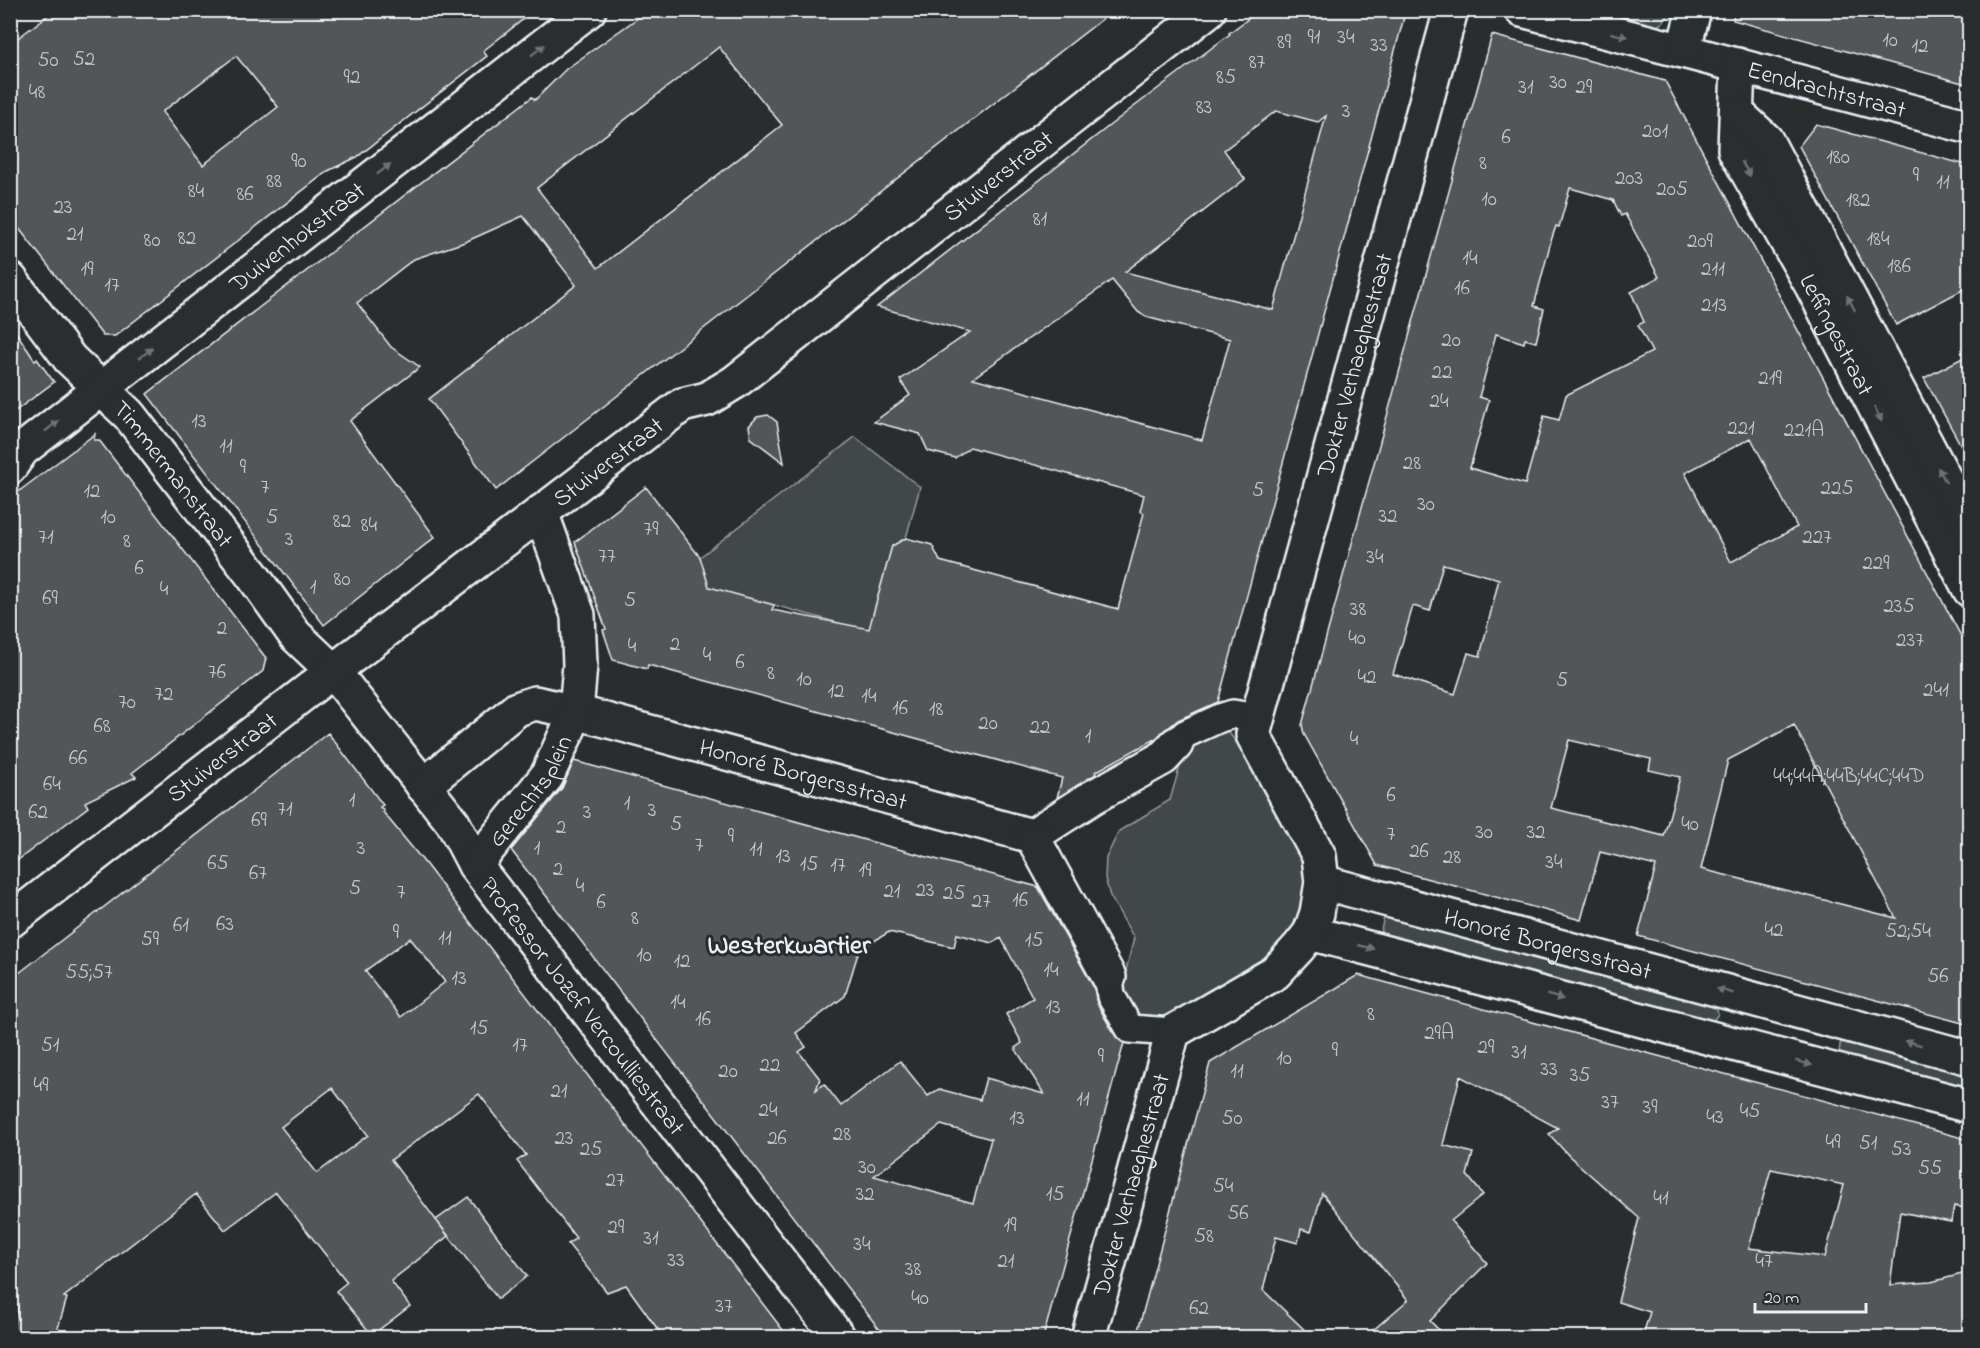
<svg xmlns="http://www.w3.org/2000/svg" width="1980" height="1348" font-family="'Indie Flower',sans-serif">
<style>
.green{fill:#424648;stroke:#959ca0;stroke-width:1.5}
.building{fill:#535759;stroke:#e8f1f8;stroke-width:1.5;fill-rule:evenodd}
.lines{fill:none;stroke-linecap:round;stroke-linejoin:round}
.pedestrian-casing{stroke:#e8f1f8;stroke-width:32}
.minor-casing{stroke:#e8f1f8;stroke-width:38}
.pedestrian{stroke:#2a2d2e;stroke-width:27}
.minor{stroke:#2a2d2e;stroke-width:33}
.oneway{fill:#6c7275}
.labels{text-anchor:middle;stroke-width:6;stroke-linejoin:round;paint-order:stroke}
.number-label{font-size:21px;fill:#c3cad0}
.street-label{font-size:24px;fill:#e8f1f8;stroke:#2a2d2e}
.quarter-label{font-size:27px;font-weight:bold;fill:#e8f1f8;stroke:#2a2d2e}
</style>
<rect width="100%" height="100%" fill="#2a2d2e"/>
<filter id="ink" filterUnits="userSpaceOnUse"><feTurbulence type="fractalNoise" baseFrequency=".0167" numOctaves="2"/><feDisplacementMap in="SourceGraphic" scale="12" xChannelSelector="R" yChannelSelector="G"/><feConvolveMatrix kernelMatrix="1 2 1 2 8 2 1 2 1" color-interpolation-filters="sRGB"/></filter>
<g filter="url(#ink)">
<path class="green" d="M1614,11H1671C1658,37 1638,27 1615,22L1618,12Z
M855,437L920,487L906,538L892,546L873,614L881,629L868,631L709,587L700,557Z
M1224,726L1245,754L1308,869L1303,911L1291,934L1274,952L1155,1023L1140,1018L1119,998L1134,938L1110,896L1105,878L1106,858L1119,831L1170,800L1185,748Z
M1385,913L1716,1004L1718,1014L1712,1022L1380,934Z
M1846,1040L1969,1071V1094L1839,1055L1840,1044Z"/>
<path class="building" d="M55,10H535L483,51L487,56L357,157L328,171L115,336H103L10,217V44ZM236,56L278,107L203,165L162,112Z
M649,10H1114L496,490L429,399L576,285L523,216L465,242L414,259L357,303L391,347L420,367L350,421L435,537L324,625L147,394L532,97L535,100L566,69ZM719,47L782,125L598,268L537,188Z
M1260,10H1406L1218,702L1178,720L1155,739L1095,772L1096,774L1057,798L1062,778L648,665L647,669L613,660L603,630L606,629L575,542L646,487L700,557L709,587L774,605L772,610L869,629L892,546L906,538L932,545L940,561L1118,609L1144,513L1140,511L1144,495L970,447L955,458L928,451L920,434L874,422L910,395L900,380L970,332L877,307L1127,112L1230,34L1229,33ZM1276,111L1318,122L1326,116L1273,310L1125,272L1245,179L1224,150ZM1112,280L1138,312L1146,317L1230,339L1202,440L973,378Z
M1734,10H1970V85L1733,20Z
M1492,35L1665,81L1970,653V1025L1638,936L1656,866L1600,852L1581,920L1377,865L1304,734L1302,725ZM1570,188L1613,200L1621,216L1625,214L1659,277L1631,292L1644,322L1638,325L1652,352L1566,395L1559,420L1544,416L1525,484L1470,468L1489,400L1479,397L1496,334L1524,343L1525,339L1536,342L1544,309L1534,306L1551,241L1556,226L1559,227ZM1751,438L1797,527L1731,562L1685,473ZM1443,564L1499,579L1480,656L1468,653L1455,694L1393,674L1413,606L1430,611ZM1794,725L1896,918L1701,869L1728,760ZM1569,740L1651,759L1649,770L1680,777L1664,836L1551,808Z
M1816,124L1970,166V286L1896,325L1799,146Z
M10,323L35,361L37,359L54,382L10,415Z
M1970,354V462L1924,378Z
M768,415L777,422L784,463L751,438L749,426L757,417Z
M95,434L94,440H99L266,658L263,671L132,773L136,777L85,802L88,807L10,866V498Z
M328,733L383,805L380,807L384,811L383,812L424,862L789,1338H664L626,1285L607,1292L568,1244L576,1238L517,1161L526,1155L479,1094L391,1160L448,1236L391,1281L410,1306L372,1335L336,1291L347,1282L276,1192L225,1230L196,1194L64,1297L67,1298L55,1338H10L18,1307L10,1305V980ZM410,938L445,982L401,1017L365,971ZM332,1088L368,1135L317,1173L281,1127Z
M574,761L1038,887L1094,988L1097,1004L1116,1037L1124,1043L1043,1338H886L511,850L562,788ZM889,932L954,947L957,934L992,943L1001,938L1033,998L1006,1014L1022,1043L1015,1048L1044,1094L986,1078L980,1100L939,1089L928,1096L900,1061L841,1106L824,1084L816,1090L820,1079L799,1052L806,1047L796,1033L845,996L859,950ZM941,1125L991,1139L973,1203L874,1176Z
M1358,975L1970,1140V1209L1954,1206L1951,1222L1900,1212L1890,1285L1931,1282L1970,1272V1338H1642L1650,1312L1618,1302L1639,1218L1569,1156L1549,1134L1558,1128L1460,1076L1443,1145L1473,1153L1467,1175L1483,1195L1451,1221L1487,1263L1430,1321L1447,1338H1364L1408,1300L1322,1193L1311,1232L1301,1229L1298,1243L1276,1237L1263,1290L1313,1338H1136L1210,1063ZM1771,1169L1844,1185L1825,1257L1749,1248Z
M468,1197L527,1276L498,1299L436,1220Z"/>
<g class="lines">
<g class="pedestrian-casing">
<path id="pedestrian" d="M1176,744L1185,734L1220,718L1233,714L1258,718
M1109,977L1111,996L1130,1029L1173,1032"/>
</g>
<g class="minor-casing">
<g id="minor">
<path id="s1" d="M1522,10L1683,51L1970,127"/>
<path d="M1683,51L1694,10"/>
<path id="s2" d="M1738,65L1735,150L1812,286L1970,590"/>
<path d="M1737,113L1766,140L1970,527"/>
<path id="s3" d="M10,279L70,359L129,415L253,576L295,635L333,671L453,823L475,865L839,1338"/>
<path id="s4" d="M10,467L22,450L589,10"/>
<path id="s5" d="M423,786L517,709L535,703L576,712L1032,836"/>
<path d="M1032,836L1093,797L1163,758L1176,744"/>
<path d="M1032,836L1109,977"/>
<path id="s6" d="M475,865L547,776L576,712L580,665L578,615L541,512"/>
<path id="s7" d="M1322,882L1970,1058"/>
<path id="s8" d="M10,921L333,671L682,405L707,399L735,382L1209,10"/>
<path d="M1310,933L1970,1106"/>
<path id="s9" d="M1088,1338L1173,1032L1275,973L1299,947L1310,933L1317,913L1322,882L1319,856L1253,735L1451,10"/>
</g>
</g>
<use href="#pedestrian" class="pedestrian"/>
<use href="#minor" class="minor"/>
</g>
<defs><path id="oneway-solid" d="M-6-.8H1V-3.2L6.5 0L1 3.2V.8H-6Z" transform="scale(1.5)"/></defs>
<g class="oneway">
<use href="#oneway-solid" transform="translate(1619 35) rotate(14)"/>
<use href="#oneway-solid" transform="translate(538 50) rotate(-38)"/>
<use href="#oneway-solid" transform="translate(384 169) rotate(-38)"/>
<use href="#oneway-solid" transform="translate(1746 169) rotate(60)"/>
<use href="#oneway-solid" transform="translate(1851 303) rotate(-118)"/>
<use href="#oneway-solid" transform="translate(146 353) rotate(-38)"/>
<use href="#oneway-solid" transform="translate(1878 414) rotate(63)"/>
<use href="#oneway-solid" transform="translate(52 426) rotate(-38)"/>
<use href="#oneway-solid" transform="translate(1942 475) rotate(-118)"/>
<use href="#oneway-solid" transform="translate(1366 947) rotate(14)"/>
<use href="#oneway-solid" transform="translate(1725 991) rotate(-165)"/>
<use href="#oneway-solid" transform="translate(1555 997) rotate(15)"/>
<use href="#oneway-solid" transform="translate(1913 1043) rotate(-165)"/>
<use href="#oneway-solid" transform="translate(1804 1063) rotate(15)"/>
</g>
</g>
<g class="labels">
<g class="number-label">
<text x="1314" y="43">91</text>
<text x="1346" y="43">34</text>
<text x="1890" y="46">10</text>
<text x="1284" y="48">89</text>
<text x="1379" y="51">33</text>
<text x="1920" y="52">12</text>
<text x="84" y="65">52</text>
<text x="48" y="66">50</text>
<text x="1257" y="68">87</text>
<text x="352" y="83">92</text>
<text x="1226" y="83">85</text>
<text x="1558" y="88">30</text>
<text x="1526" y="93">31</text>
<text x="1584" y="93">29</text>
<text x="37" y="98">48</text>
<text x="1204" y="113">83</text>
<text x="1346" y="117">3</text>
<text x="1655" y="137">201</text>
<text x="1506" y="143">6</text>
<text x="1838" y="163">180</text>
<text x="299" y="167">90</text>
<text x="1483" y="169">8</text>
<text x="1916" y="181">9</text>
<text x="1629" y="184">203</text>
<text x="274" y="187">88</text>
<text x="1943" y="188">11</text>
<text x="1672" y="195">205</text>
<text x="196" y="197">84</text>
<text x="245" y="200">86</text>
<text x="1489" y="205">10</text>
<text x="1858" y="206">182</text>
<text x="63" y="213">23</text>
<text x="1040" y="225">81</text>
<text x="75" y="240">21</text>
<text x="187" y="244">82</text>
<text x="1878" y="245">184</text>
<text x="152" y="246">80</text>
<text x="1700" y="247">209</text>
<text x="1470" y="264">14</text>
<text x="1899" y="272">186</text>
<text x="87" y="275">19</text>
<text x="1713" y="275">211</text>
<text x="112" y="291">17</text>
<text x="1462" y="294">16</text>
<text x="1714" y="311">213</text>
<text x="1451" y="346">20</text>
<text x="1442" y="378">22</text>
<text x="1770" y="384">219</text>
<text x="1439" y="407">24</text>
<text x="199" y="427">13</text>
<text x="1741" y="434">221</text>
<text x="1804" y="436">221A</text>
<text x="226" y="452">11</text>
<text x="1412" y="469">28</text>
<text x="243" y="473">9</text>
<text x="265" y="493">7</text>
<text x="1837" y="494">225</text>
<text x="1258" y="496">5</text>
<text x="92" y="497">12</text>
<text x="1426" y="510">30</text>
<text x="1388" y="522">32</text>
<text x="108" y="523">10</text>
<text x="272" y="523">5</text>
<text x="342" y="527">82</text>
<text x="369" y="531">84</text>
<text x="651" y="535">79</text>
<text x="46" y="543">71</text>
<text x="1817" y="543">227</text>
<text x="289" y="545">3</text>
<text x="127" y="547">8</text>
<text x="607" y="562">77</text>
<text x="1375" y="563">34</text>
<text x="1876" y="569">229</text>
<text x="139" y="574">6</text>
<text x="342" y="585">80</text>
<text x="313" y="593">1</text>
<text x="164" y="595">4</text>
<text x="50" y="604">69</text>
<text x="630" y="606">5</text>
<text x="1899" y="612">235</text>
<text x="1358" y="615">38</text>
<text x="222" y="634">2</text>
<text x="1357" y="644">40</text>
<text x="1910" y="646">237</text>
<text x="675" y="650">2</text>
<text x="632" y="652">4</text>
<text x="707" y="661">4</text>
<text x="740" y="668">6</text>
<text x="217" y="678">76</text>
<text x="771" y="679">8</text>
<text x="1367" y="683">42</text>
<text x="804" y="685">10</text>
<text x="1562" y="686">5</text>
<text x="1936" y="696">241</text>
<text x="836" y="697">12</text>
<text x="164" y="700">72</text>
<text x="869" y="702">14</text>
<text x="127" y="708">70</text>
<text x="900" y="714">16</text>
<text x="936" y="715">18</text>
<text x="988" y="729">20</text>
<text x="102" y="732">68</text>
<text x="1040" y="733">22</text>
<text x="1088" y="742">1</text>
<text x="1354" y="745">4</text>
<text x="78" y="764">66</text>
<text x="1849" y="782">44;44A;44B;44C;44D</text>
<text x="52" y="790">64</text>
<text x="1391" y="801">6</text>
<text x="352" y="806">1</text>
<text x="627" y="809">1</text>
<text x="285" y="815">71</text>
<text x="652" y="816">3</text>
<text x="38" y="818">62</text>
<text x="587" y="818">3</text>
<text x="259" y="826">69</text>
<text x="676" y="830">5</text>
<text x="1690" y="830">40</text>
<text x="561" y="833">2</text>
<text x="1484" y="838">30</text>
<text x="1536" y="838">32</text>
<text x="1391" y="840">7</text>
<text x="731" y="842">9</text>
<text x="699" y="851">7</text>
<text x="361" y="854">3</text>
<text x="537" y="854">1</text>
<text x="756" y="855">11</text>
<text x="1419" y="857">26</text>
<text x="783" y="862">13</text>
<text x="1452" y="863">28</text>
<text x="1554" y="868">34</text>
<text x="218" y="869">65</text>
<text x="809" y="870">15</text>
<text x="838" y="871">17</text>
<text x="558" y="875">2</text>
<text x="865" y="876">19</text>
<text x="258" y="879">67</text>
<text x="580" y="892">4</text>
<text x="355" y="894">5</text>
<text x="925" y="896">23</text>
<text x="892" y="897">21</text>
<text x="401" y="898">7</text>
<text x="954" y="899">25</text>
<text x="1020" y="906">16</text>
<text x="981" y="907">27</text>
<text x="601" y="908">6</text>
<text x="635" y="924">8</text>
<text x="225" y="930">63</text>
<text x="181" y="931">61</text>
<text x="1774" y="936">42</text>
<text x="1908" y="937">52;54</text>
<text x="396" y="938">9</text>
<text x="445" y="944">11</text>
<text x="150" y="945">59</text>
<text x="1034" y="946">15</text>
<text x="644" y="961">10</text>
<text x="682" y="967">12</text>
<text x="1051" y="976">14</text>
<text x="89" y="978">55;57</text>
<text x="1938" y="982">56</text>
<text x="459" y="984">13</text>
<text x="678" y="1008">14</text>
<text x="1053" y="1013">13</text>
<text x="1371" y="1020">8</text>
<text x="703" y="1025">16</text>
<text x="479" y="1034">15</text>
<text x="1439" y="1039">29A</text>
<text x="50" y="1051">51</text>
<text x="520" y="1051">17</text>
<text x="1486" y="1053">29</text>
<text x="1335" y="1056">9</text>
<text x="1519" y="1058">31</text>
<text x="1101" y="1062">9</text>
<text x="1284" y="1064">10</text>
<text x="770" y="1071">22</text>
<text x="1549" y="1075">33</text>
<text x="728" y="1077">20</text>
<text x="1237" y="1077">11</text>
<text x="1580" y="1081">35</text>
<text x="41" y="1091">49</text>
<text x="559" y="1097">21</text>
<text x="1083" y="1105">11</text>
<text x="1610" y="1108">37</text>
<text x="1650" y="1113">39</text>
<text x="768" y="1116">24</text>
<text x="1750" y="1117">45</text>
<text x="1715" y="1123">43</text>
<text x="1017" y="1124">13</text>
<text x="1232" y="1124">50</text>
<text x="842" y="1140">28</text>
<text x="564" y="1144">23</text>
<text x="777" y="1144">26</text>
<text x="1833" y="1148">49</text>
<text x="1868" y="1149">51</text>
<text x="591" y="1155">25</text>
<text x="1901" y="1155">53</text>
<text x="867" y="1173">30</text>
<text x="1930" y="1174">55</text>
<text x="615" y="1186">27</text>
<text x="1223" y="1192">54</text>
<text x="865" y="1200">32</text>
<text x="1055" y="1200">15</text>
<text x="1661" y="1204">41</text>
<text x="1238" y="1219">56</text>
<text x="1010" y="1231">19</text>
<text x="616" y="1233">29</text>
<text x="1204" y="1242">58</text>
<text x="651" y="1244">31</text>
<text x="862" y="1250">34</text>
<text x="676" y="1266">33</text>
<text x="1006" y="1267">21</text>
<text x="1764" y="1267">47</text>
<text x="913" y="1275">38</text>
<text x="920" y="1304">40</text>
<text x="724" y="1312">37</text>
<text x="1199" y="1314">62</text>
</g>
<g class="street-label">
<text dy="8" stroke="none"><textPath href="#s1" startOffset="315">Eendrachtstraat</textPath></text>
<text dy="8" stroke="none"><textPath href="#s8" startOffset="1240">Stuiverstraat</textPath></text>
<text dy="8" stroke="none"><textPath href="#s4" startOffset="369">Duivenhokstraat</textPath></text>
<text dy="8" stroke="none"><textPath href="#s2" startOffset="296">Leffingestraat</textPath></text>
<text dy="8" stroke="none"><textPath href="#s9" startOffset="1089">Dokter Verhaeghestraat</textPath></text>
<text dy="8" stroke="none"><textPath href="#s8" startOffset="754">Stuiverstraat</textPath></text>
<text dy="8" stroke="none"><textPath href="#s3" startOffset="255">Timmermanstraat</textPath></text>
<text dy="8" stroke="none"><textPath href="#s8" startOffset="268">Stuiverstraat</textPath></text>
<text dy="8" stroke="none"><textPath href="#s5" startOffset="418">Honoré Borgersstraat</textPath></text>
<text dy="8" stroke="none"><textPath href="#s6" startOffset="93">Gerechtsplein</textPath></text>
<text dy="8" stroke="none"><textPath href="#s7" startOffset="234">Honoré Borgersstraat</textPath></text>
<text dy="8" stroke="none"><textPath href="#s3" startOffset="928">Professor Jozef Vercoulliestraat</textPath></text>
<text dy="8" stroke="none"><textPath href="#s9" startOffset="159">Dokter Verhaeghestraat</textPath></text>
</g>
<g class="quarter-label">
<text x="789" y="953">Westerkwartier</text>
</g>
</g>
<rect width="1980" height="1348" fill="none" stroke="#2a2d2e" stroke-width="36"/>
<rect x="18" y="18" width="1944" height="1312" fill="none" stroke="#e8f1f8" stroke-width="2" filter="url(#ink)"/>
<path d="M1755 1303v9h111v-9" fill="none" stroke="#e8f1f8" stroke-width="3"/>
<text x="1764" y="1303" font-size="18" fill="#e8f1f8" stroke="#2a2d2e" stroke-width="4.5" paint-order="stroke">20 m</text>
</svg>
